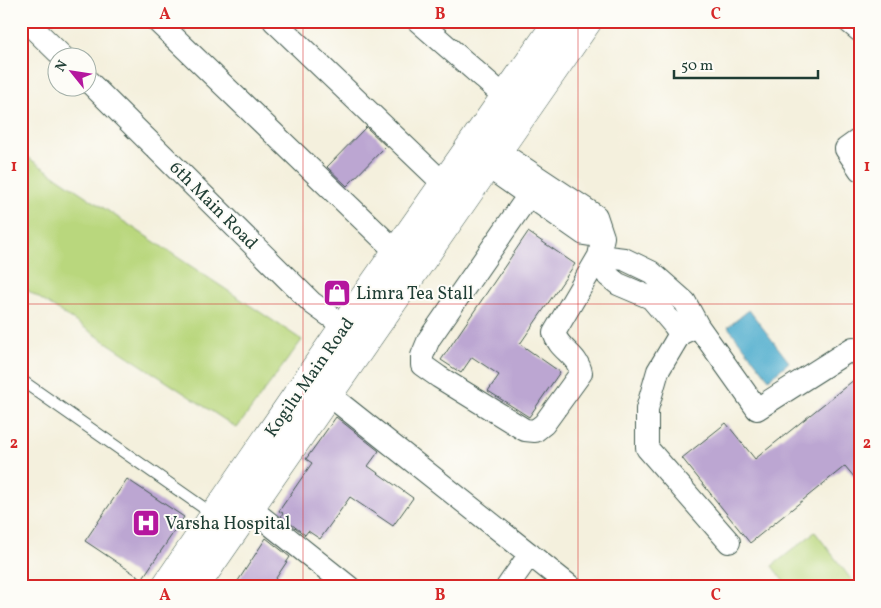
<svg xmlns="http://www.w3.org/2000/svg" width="881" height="608" font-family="Vollkorn,serif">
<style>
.green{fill:#b9d77d;stroke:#6c8a58}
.water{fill:#50adce;stroke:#387581}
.building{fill:#bca6d2}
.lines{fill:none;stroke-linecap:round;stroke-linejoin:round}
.service-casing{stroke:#3f584d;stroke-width:13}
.minor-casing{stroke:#3f584d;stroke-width:24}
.secondary-casing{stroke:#3f584d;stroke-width:29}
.service{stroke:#fff;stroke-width:11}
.minor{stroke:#fff;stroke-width:22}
.secondary{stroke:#fff;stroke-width:28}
.grid{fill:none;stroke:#d62828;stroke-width:1;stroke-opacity:0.55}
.labels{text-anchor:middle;stroke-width:4;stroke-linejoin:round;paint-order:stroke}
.street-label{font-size:18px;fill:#1f3d34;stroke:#fdfcf7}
.poi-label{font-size:18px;fill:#1f3d34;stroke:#fdfcf7;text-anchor:start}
.neatline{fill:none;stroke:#d62828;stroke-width:2}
.grid-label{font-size:16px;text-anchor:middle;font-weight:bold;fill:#d62828}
</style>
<rect width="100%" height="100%" fill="#fdfcf7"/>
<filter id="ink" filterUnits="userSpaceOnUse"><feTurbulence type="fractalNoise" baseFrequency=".02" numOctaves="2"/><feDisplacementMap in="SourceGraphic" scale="10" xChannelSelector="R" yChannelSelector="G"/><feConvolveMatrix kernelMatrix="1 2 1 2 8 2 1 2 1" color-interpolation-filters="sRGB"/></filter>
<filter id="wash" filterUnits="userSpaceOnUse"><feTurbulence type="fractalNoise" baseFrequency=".0096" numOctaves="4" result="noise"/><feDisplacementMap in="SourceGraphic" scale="20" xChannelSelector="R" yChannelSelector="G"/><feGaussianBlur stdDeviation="1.12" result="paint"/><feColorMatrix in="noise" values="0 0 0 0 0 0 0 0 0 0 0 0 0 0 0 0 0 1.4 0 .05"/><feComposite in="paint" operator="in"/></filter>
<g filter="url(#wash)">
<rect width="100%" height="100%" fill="#f4f0dd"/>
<path class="green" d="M21,153L302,340L237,428L21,286Z
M815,532L857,587H788L772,566Z"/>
<path class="water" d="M749,310L789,362L769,379L728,327Z"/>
<g id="blocks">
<path class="building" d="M366,127L386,146L347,186L327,167Z
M528,232L575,264L520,344L560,372L529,417L488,391L499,375L472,357L461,373L441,360Z
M860,375V484L845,466L750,543L682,458L726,423L755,459Z
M336,417L379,451L368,466L413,498L393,526L350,497L320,539L308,531L305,535L281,516L283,513L279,511L312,463L306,459Z
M127,479L184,517L142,579L85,541Z
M266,538L290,557L270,587H234Z"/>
</g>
</g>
<g filter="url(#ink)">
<use href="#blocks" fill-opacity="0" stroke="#3f584d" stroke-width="1"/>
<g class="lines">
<g class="service-casing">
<path id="service" d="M21,380L214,515"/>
</g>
<g class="minor-casing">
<path id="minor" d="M26,21L64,58
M157,21L408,263
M274,21L444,184
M418,21L505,97
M848,21L860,31
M88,81L312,303L344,326
M860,139L846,149L860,170
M498,151L596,216L603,237L599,256L554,333C559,350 578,355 581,373L544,424L535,431L525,430L439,377L422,365V356L429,339L540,179
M487,166L584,234L603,237
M693,328L680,334L658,371L647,409V448L729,542
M680,334L674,325L651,298L618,284L608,276L599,256L624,259L651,272L685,302L698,326L757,409L853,348L860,357
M328,394L571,587
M236,497L349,587
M507,587L530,554"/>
</g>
<g class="secondary-casing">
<path id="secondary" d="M165,587L344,326L558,21
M195,587L588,21"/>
</g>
<use href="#service" class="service"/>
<use href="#minor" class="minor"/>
<use href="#secondary" class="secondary"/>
</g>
</g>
<path class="grid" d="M303,21V587M578,21V587M21,304H860"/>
<defs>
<g id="shop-square" transform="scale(1.4375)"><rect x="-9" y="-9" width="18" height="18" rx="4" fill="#b5179e" stroke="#fdfcf7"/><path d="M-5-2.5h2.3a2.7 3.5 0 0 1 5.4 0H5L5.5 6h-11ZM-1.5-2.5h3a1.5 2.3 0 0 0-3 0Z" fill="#fff"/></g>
<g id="hospital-square" transform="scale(1.4375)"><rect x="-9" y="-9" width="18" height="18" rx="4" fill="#b5179e" stroke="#fdfcf7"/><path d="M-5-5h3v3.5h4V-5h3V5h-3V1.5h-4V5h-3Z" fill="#fff"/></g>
</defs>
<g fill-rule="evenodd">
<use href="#shop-square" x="337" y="293"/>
<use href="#hospital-square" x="146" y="523"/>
</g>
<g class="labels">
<g class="street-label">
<text transform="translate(214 205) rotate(45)" y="6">6th Main Road</text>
<text transform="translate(309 377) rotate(-55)" y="6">Kogilu Main Road</text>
</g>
<g class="poi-label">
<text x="356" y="299">Limra Tea Stall</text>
<text x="165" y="529">Varsha Hospital</text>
</g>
</g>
<rect width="881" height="608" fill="none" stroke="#fdfcf7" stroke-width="55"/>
<g transform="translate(72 72) rotate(300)"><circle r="24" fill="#fdfcf7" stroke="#a4b0a9"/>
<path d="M0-4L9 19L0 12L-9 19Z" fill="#b5179e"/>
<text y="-8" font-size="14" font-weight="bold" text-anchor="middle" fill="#1f3d34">N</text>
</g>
<path d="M674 70v8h144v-8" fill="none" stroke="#1f3d34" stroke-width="2.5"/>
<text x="681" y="70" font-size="15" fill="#1f3d34" stroke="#fdfcf7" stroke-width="4" paint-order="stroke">50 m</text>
<rect x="28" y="28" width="826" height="552" class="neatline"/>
<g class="grid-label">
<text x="165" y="19">A</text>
<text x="440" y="19">B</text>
<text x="716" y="19">C</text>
<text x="14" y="171">1</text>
<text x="867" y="171">1</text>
<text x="14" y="448">2</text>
<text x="867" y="448">2</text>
<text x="165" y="600">A</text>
<text x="440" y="600">B</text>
<text x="716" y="600">C</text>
</g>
</svg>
